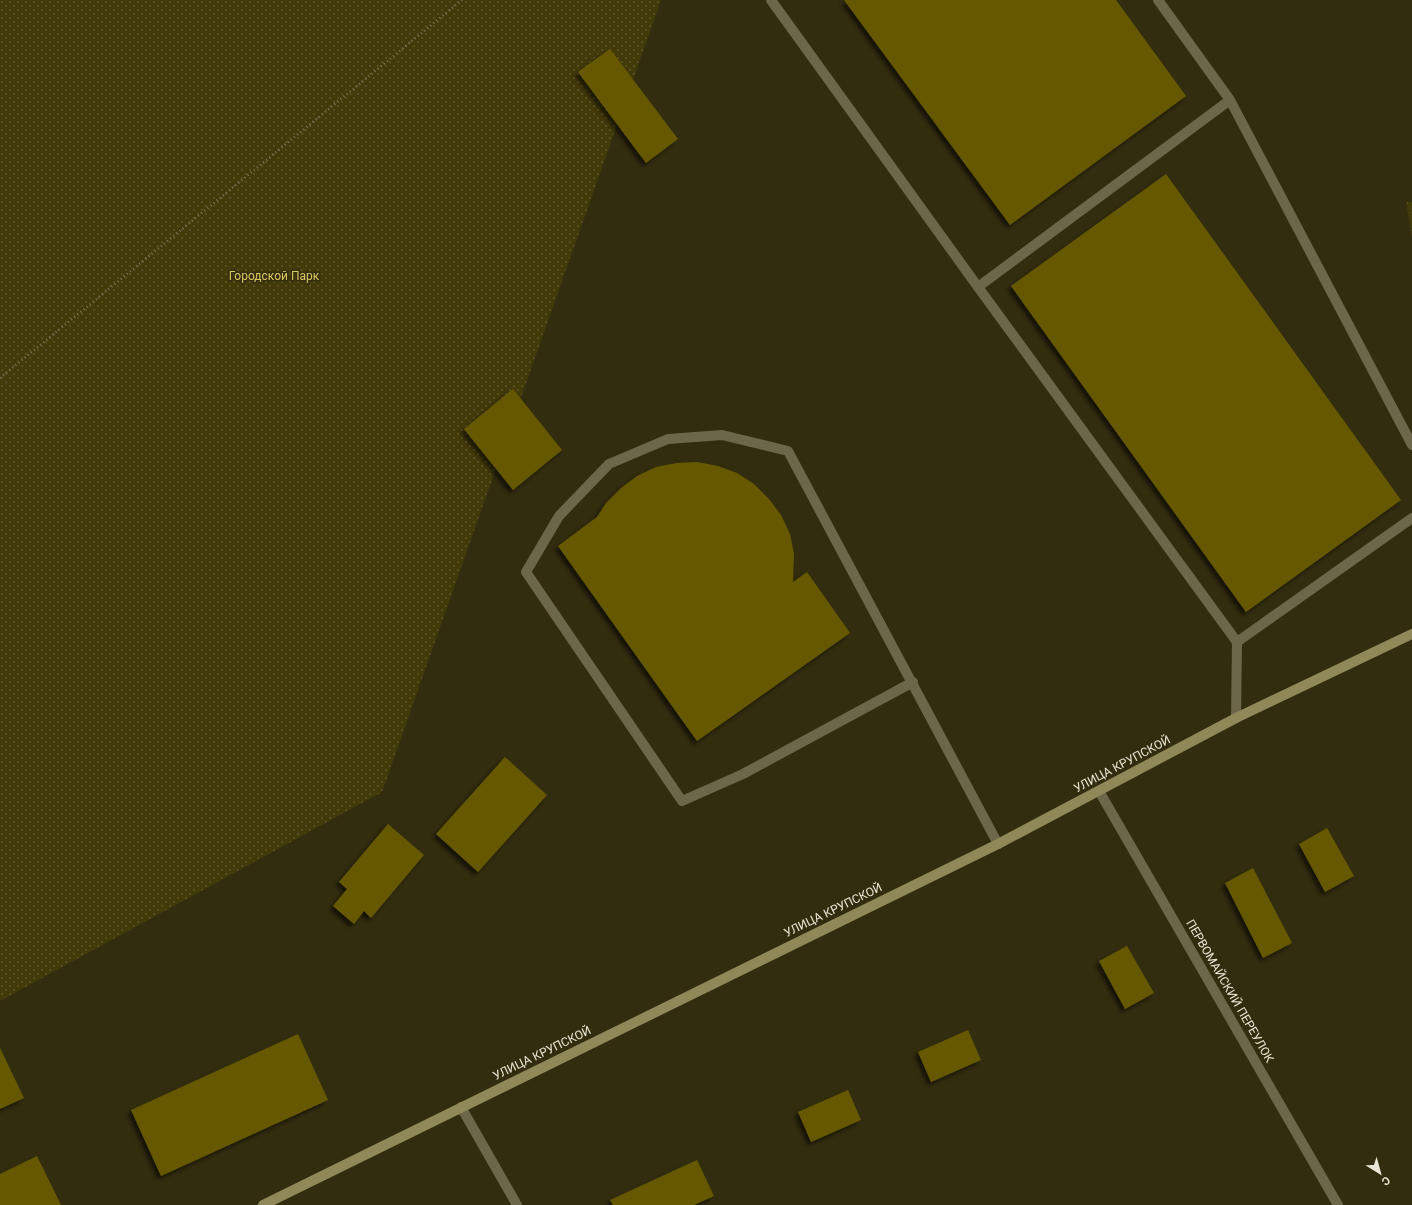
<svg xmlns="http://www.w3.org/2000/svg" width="1412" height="1205" font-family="Roboto,sans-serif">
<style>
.forest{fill:url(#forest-crowns)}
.park{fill:url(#park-dots)}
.building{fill:#665900;filter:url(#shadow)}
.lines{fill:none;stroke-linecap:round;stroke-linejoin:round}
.path{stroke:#7d7960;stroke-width:2.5;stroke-dasharray:1 3;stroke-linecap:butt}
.lane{stroke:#6c674a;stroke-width:10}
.street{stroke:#6c674a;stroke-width:10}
.secondary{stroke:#908859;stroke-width:10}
.labels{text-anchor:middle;stroke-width:3;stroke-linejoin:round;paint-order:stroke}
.park-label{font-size:12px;fill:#dcc962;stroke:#332d0f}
.street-label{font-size:12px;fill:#e9e6d5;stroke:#332d0f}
</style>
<defs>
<pattern id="forest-crowns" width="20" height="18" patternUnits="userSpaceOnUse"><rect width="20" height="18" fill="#433a09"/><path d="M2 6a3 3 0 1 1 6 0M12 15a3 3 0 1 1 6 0" fill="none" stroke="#5e562c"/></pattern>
<pattern id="park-dots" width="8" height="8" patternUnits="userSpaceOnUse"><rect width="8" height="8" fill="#433a09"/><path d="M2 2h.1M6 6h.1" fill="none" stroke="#5e562c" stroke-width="1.8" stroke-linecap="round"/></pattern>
<filter id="shadow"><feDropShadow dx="-3.5" dy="3.5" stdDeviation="2" flood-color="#0009"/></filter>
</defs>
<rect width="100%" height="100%" fill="#332d0f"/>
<path class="forest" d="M1406,202H1412V237Z"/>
<path class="park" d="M0,0H661L382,792L0,1001Z"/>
<path class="building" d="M844,0H1116L1186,96L1010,225Z
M610,49L678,139L646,163L578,72Z
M1166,174L1401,500L1246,612L1011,286Z
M513,389L562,450L513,490L464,429Z
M697,462L718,466L737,473L754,484L769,499L781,515L790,534L794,554L793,582L807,572L850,633L697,741L558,546L597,517L606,503L621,488L637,476L656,467L677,463Z
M505,757L547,795L478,872L436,834Z
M388,824L424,855L371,918L364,911L354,924L333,906L347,889L339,882Z
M1327,828L1354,876L1325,892L1299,844Z
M1253,868L1292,943L1263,958L1225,883Z
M1127,946L1154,993L1125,1009L1099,961Z
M968,1030L981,1060L931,1082L918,1052Z
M298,1034L328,1100L161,1176L131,1110Z
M0,1048L24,1098L0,1109Z
M848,1090L861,1120L811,1142L798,1112Z
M37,1156L61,1205H0V1174Z
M697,1160L714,1196L694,1205H613L610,1200Z"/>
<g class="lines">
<path class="path" d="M0,378L462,0"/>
<path class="lane" d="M771,0L978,287L1237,642L1236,718
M1158,0L1230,100L1412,445
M978,287L1230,100
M1237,642L1412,518
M913,682L743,774L682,801L526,572L559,516L609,464L668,439L722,435L788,451L998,844"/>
<path class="street" d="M1099,791L1338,1205
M461,1107L517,1205"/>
<path class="secondary" d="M263,1205L998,844L1236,718L1412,634"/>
</g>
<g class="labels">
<g class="park-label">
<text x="274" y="280">Городской Парк</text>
</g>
<g class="street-label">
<text transform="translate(1122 764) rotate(-28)" y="4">УЛИЦА КРУПСКОЙ</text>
<text transform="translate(833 910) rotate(-26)" y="4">УЛИЦА КРУПСКОЙ</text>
<text transform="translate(1230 991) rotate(60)" y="4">ПЕРВОМАЙСКИЙ ПЕРЕУЛОК</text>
<text transform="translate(542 1053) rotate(-26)" y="4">УЛИЦА КРУПСКОЙ</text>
</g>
</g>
<g transform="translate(1380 1173) rotate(143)" stroke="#332d0f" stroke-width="3" paint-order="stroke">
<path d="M0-3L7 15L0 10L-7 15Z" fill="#e9e6d5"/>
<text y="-6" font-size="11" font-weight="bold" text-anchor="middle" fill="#e9e6d5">С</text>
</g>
</svg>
